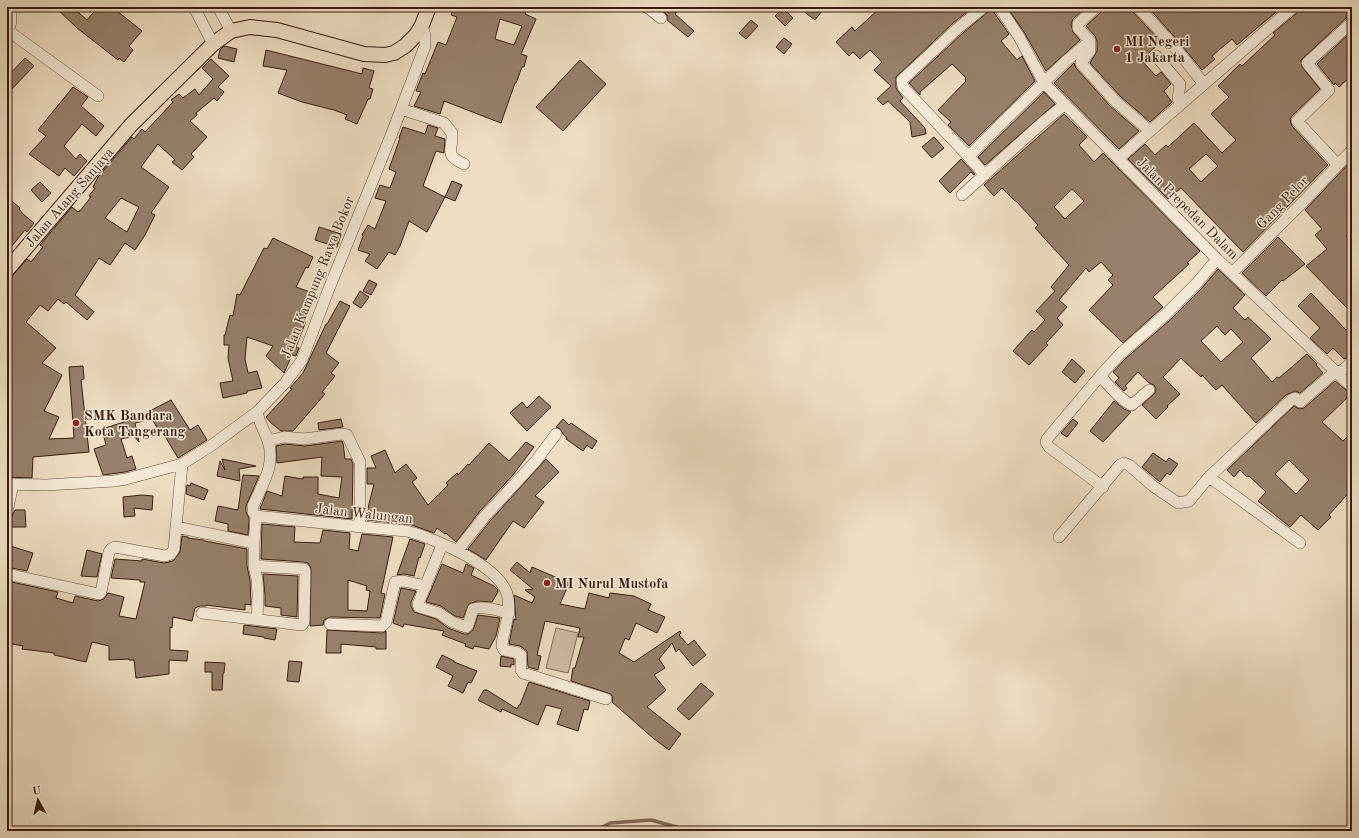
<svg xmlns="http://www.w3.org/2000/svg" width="1359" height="838" font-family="'Old Standard TT',serif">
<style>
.green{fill:#cfbca4;stroke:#846c5a}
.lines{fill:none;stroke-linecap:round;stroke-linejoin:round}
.stream{stroke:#806956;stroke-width:3.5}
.building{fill:#97816c;stroke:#391d0f;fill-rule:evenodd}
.minor-casing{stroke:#664d3c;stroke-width:12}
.major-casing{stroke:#391d0f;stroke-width:16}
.minor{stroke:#f4e9d7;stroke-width:11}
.major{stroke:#eeddc2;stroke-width:14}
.poi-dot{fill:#8f2418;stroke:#f4e9d7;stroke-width:1.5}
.labels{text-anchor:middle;stroke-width:3;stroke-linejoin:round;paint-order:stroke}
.poi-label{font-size:14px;font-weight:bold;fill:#391d0f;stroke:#f4e9d7;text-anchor:start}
.street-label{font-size:14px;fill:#391d0f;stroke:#f4e9d7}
</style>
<rect width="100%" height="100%" fill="#eeddc2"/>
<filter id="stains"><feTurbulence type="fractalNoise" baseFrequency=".005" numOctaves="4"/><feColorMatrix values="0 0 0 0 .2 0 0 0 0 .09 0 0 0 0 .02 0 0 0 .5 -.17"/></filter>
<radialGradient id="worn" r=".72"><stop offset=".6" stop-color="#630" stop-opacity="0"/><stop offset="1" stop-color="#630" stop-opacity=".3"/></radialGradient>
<path class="green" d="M556,628L578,633L568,673L546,668Z"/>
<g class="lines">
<path class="stream" d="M595,831L610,823L651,820L691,831"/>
</g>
<path class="building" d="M55,7H72L87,20L98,7H112L142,31L129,46L133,50L124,62L119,58L118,60L77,28Z
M454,7H528L525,14L536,19L521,54L527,56L524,67H522L516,83H515L501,123L444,101L440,114L414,106L421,92L416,91L423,73L425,74L438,42L446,45L457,17L451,15ZM500,19L522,26L514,45L495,39Z
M658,7H681L675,14L694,31L688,37L667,20V15Z
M798,7H825L815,20Z
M881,7H973L953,23L896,77V88L903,98L900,101L925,128L926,134L912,137L910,122L888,101L883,105L877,99L891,86L874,70L882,62L870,50L860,59L853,52L849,56L836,42L852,27L855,31Z
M991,7H992L993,11L1009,34L1001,41L1017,60L1022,56L1035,81L969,146L948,125L951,122L938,110L966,81L965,80L966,78L952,64L920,92V95L909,83L963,33L988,12Z
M1007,7H1086L1073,19L1071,24L1073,32L1080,40L1046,71L1024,32Z
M1103,7H1131L1133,12L1161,42L1141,60L1156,76L1161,72L1171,84L1164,91L1172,102L1150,122L1120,96L1090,63L1097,51V41L1095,36L1086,26L1101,12Z
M1148,7H1282L1237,45L1232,39L1212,56L1215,59L1202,70L1178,41Z
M1300,7H1352V15L1347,17L1301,60L1302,67L1320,89L1292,116L1290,119L1292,126L1328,165L1243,252L1181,188L1168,199L1128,159L1145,144L1155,155L1166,145L1168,147L1194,123L1222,153L1236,140L1211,114L1229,97L1218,86L1240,64L1242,66L1275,35L1273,33L1298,12ZM1206,154L1218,166L1201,182L1189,169Z
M783,8L793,18L785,26L775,16Z
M751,20L758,26L746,39L739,33Z
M1352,31V75L1339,87L1335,83L1334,85L1317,64Z
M784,38L792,44L784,54L776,47Z
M224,46L237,49L234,62L218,58L220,50Z
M266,50L362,74L363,68L374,71L369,88L373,89L370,99H368L357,124L345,119L347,115L334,110L302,102L278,93L287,70L263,66Z
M25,58L34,66L7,94V77Z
M211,59L229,76L218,87L224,92L217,101L214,98L196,113L197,115L190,121L207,137L191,154L194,157L182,170L172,162L175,160L158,144L141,167L169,187L151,213L155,215L145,235L135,250L125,243L110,265L99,258L75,295L94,312L87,320L66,302L64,304L58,299L48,311L40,305L26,322L56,348L42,363L62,375L44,411L59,417L49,439L74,438L69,367L83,366L84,379L81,380L89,452L33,457L32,478L7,477V282L27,259L31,262L43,247L40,245L72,207L78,212L79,211H80L91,197L89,196L95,188L93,187L98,177L132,137L134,139L142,129L145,132L173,102L171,100L179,94L183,98L195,89L199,95L213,79L202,68ZM121,198L139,207L127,232L105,218Z
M580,60L606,84L563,131L536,107Z
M1074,63L1076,68L1110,106L1139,131L1119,149L1054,83Z
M73,87L88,97L81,106L104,126L96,136L82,124L64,146L76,159L80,154L87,161L74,176L65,168L59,176L29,154L46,136L38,130Z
M1044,92L1055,104L985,165L978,157Z
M1064,114L1087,137L1079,145L1094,162L1103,153L1200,251L1187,263L1189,264L1153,297L1163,307L1123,343L1089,310L1113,285L1108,280L1113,275L1101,262L1089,272L1086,268L1059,300L1067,307L1057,318L1063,325L1046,343L1048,345L1029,365L1013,351L1032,330L1034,332L1045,320L1036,311L1055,291L1051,287L1069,265L1035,228L1038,225L1016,201H1015L1002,188L994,196L984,185ZM1072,189L1084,201L1065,219L1054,207Z
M428,125L438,128L435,136L445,139L444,153L436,151L423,186L445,197L427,232L409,221L400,246L395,255L389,252L377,269L365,261L370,254L358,250L363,236L362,235L368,225L375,229L386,201L375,198L380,185L390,188L396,172L389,169L400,138H399L403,127L425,134Z
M934,137L944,148L932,158L922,147Z
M961,159L975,174L974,175L971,172L950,193L939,181Z
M1352,160V231L1346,236L1352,241V313L1306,266L1327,249L1315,235L1322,229L1305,210Z
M452,181L462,185L455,201L445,197Z
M40,182L51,193L42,202L31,190Z
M7,197L20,208L19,209L23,214L34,223L27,232L25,230L7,252Z
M319,227L341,234L337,247L315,240Z
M1278,237L1305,264L1283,281L1282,280L1266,296L1242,273Z
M273,238L313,257L308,268L306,267L296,287L313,293L303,320L306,321L296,347L299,348L296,356L292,355L284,373L266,356L273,346L247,337L245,359L248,373L257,371L262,388L247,391V393L223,398L220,383L233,381L228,358L229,345H224V335H225L230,315L233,316L237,294L240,295L264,248L267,249Z
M1218,269L1245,295L1233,308L1245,320L1248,317L1271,339L1251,358L1272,382L1277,377L1279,378L1307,354L1317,364L1316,365L1323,373L1300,393L1295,391L1286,395L1256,423L1222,385L1216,390L1202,375L1201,377L1181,358L1163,377L1180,394L1167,406L1168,407L1156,419L1142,405L1155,393L1156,389L1154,385L1149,383L1138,372L1125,386L1127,388L1124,391L1115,382L1119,378L1113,372L1125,359L1170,320L1201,289ZM1217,326L1225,335L1231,329L1243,342L1221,362L1201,341Z
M369,280L377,284L371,295L363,291Z
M360,291L369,297L361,308L353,303Z
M1311,293L1346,330L1352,324V355L1344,359L1333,348L1327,354L1310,338L1320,328L1298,306Z
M340,301L350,306L326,353L339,363L331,373L335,376L322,392L325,394L293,431H281L271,423L266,417L292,389L290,388L303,373L326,324H327Z
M1072,359L1085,371L1075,383L1062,372Z
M1335,381L1351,394L1322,422L1343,441L1352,432V489L1329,515L1331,517L1318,530L1301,515L1290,527L1258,501L1266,492L1249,476L1247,477L1240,470L1234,477L1227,470L1294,406L1299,409L1304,408ZM1289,460L1309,480L1296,494L1275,474Z
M539,396L551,407L527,431L510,413L522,402L527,408Z
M171,400L190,430L198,425L207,440L178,458L160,428L158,429L152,419L135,423L139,442L134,436L121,439L127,458L132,456L136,469L125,472L103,475L94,449L106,445L102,429L124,422L121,418L132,415L134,419Z
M1114,401L1124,409L1131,412L1103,442L1090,431Z
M341,419L343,427L319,430L318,423Z
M563,419L569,425L571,423L597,441L592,449L587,445L583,451L566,439L567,438L563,434L560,429L556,427Z
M1073,419L1078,423L1067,437L1061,433Z
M342,441L343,443L345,459H351L353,464L352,519L260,509L267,491L282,496L285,476L303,479V477H318V494L339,498L342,477L321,476L322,457L277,463L276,446L285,444L305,446Z
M526,442L534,447L513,475L480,511L456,542L446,533L445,534L437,528L434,533L409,524H403L397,519L396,523L367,520V512L374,484H367V468H376L371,456L385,450L395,473L406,464L417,478L412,482L428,505L448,485L446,483L457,473L458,475L468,464L469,465L489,443L509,461Z
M1153,453L1166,462L1169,458L1178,464L1170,475L1167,473L1160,482L1142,467Z
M222,459L256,466L239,469L240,481L217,476L220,461L225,470Z
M546,459L559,472L535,496L544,502L524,528L513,521L486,560L468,549L490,521Z
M243,475L259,476L246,506V512L249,518L248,535L228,531V524L215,521L218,506L238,510Z
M191,483L208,490L204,500L186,494L187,485L190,486Z
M142,495L153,496L152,510L134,508L135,516L124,517L123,497Z
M15,510H25L26,527H7V519L12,516Z
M262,524L295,527L294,542L320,543L323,530L350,533L349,549L358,551L362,534L393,537L381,593L385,594L380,618L330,617L324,620L323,625L310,626L311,568L308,563L304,562L261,559ZM348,580L367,586L366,590L370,591L367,611L348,610Z
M182,536L188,537V538L203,540L205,541L247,549V566L250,580L251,605L245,604V610L206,605V606H200L195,608L192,621L173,617L172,628L170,627V650L188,651L187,661L169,660V674L136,678L134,660H129V659L109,660V646L92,642L86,662L54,655V653L22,649L23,646L7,643V581L58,592L56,598L73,603L75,596L98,601L104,599L108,593L124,597L119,616L136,619L145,582H140V580L111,578L115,559L142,561V559L164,563L173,561L180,552Z
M410,539L425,544L420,558L419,557L414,576L404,574L397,575Z
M7,545L33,553L27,571L7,567Z
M87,550L102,554L97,577L81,576Z
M517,562L530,573L532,567L569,583L560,604L585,609L589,593L609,598L610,593L634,596L651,604L648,610L665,617L657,633L636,623L629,640L625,638L619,653L634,662L680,631L681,633L679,635L688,645L694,640L706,655L693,666L679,649L676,652L672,643L659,659L665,668L654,675L666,690L647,707L681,734L669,750L653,738L612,702L613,698L611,694L571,681L573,668H575L584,637H578L580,628L545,621L537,655L541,656L538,670L528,667L527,651L520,646L509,644L514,619L516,620L514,595L532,603L535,597L525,590L533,589L510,570Z
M442,564L463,573L466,564L474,568L471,575L494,586L498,590V592L492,602L477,601L469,604L463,618L455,616L441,606L426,602Z
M263,574L298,576L297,617L281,615V608L265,606V595Z
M401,588L416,591L411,602V606L414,612L436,619L448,628L464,634H468L473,630L478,615L500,618L496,636L489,649L474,646L473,649L465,646L466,644L442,635L444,631L404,624L403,627L393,623Z
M244,625L277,629L275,640L264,638V637L243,634Z
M327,630L382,633L386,631V649H376V647L341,644V653H326Z
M442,655L454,661V662L477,671L471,683L468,682L463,693L448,686L453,676L436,667Z
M501,656L514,659V665L511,664V667L500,666Z
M289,661L302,662L299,682L287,681Z
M205,662L225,663L224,673H223L222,690H212V672H205Z
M529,682L590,701L588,710L584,709L578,731L557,724L562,709L546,705L538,725L502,709L501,712L478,700L484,690H487L517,709L519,705H520Z
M701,683L714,694L689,720L677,709Z"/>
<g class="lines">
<g class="minor-casing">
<path id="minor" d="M9,7C11,15 13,24 7,30L98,96
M194,7L213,44
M218,7L231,31
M647,7L661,18
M999,7L1018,35L1044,83L1217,259L1352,387
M1138,7L1173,45L1204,84
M1090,41V51L1081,63L1115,101L1150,131
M1156,56L1180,84L1178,99L1182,103
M401,109L444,123L452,133C453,151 443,154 464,164
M968,156L903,87L902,80L958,28L984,7
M1119,159L1121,156L1293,7
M1338,165L1297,121L1329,90L1307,63L1352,22
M985,175L968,156L972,153L1006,119L1066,61L1090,41L1078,28V24L1096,7
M962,195L1042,123L1064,105
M1232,273L1303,202L1352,150
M1338,374L1352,362
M1100,376C1108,384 1121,401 1132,405L1149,390
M268,441L284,437L304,439L342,434L347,435L360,462V526
M1209,477L1300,543
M7,484L46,485L114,481L126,479L182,464L212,445L257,412L285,383L302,360L308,344L328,291L392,133L425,46V36L422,25
M1103,487L1049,447L1046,442L1047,439L1100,376L1120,354L1165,315L1196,284L1217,259
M7,512L13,484
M256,516C306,521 357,527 407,531C434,538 504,567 508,598C511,615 503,630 502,646L504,650L518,653L521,655V670L523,673L606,699
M256,516L253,512V506C262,485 276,465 268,441C265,432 259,422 257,412
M176,527L254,543V566L257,579L258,595L257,619
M1059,537L1120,465L1124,463L1129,465L1153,486L1178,503L1189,501L1209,477L1291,400L1295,398L1300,402L1336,371
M254,543L256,516
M442,545L418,604L419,607L439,613L452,622L466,627L468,625L473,609C484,605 498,611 509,613
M457,551L485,516L535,462L556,434
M7,574L99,594L101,592L109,552L111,549L115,547L165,556L171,554L174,549L182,464
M202,613L302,625L304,622L305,571L304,569L254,566
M330,624L382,626L386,622L395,582L403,581L426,586"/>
</g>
<g class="major-casing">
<path id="major" d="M7,270L131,125L213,44L231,31L250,27L277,30L364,54L385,55L394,53L405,46L416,35L422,25L429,7"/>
</g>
<use href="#minor" class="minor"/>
<use href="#major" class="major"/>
</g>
<g class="poi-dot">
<circle cx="1117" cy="49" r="4"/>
<circle cx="76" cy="423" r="4"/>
<circle cx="547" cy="583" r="4"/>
</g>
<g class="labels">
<g class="poi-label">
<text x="1125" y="46">MI Negeri<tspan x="1125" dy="16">1 Jakarta</tspan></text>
<text x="84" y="420">SMK Bandara<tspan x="84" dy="16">Kota Tangerang</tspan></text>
<text x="555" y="588">MI Nurul Mustofa</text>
</g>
<g class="street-label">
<text transform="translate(69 197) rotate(-49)" y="5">Jalan Atang Sanjaya</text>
<text transform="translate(1282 202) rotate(-46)" y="5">Gang Pelor</text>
<text transform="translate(1188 208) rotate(45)" y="5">Jalan Prepedan Dalam</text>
<text transform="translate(317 277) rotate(-68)" y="5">Jalan Kampung Rawa Bokor</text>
<text transform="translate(364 513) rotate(6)" y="5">Jalan Walungan</text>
</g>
</g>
<rect width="1359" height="838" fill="none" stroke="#eeddc2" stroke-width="24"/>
<rect x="8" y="8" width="1343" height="822" fill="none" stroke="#391d0f" stroke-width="2"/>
<rect x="12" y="12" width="1335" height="814" fill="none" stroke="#391d0f"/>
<g transform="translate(38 800) rotate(352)" stroke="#f4e9d7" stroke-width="3" paint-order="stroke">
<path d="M0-3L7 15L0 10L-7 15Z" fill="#391d0f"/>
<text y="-6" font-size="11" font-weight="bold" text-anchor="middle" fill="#391d0f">U</text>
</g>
<rect width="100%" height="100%" filter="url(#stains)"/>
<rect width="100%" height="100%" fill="url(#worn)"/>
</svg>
